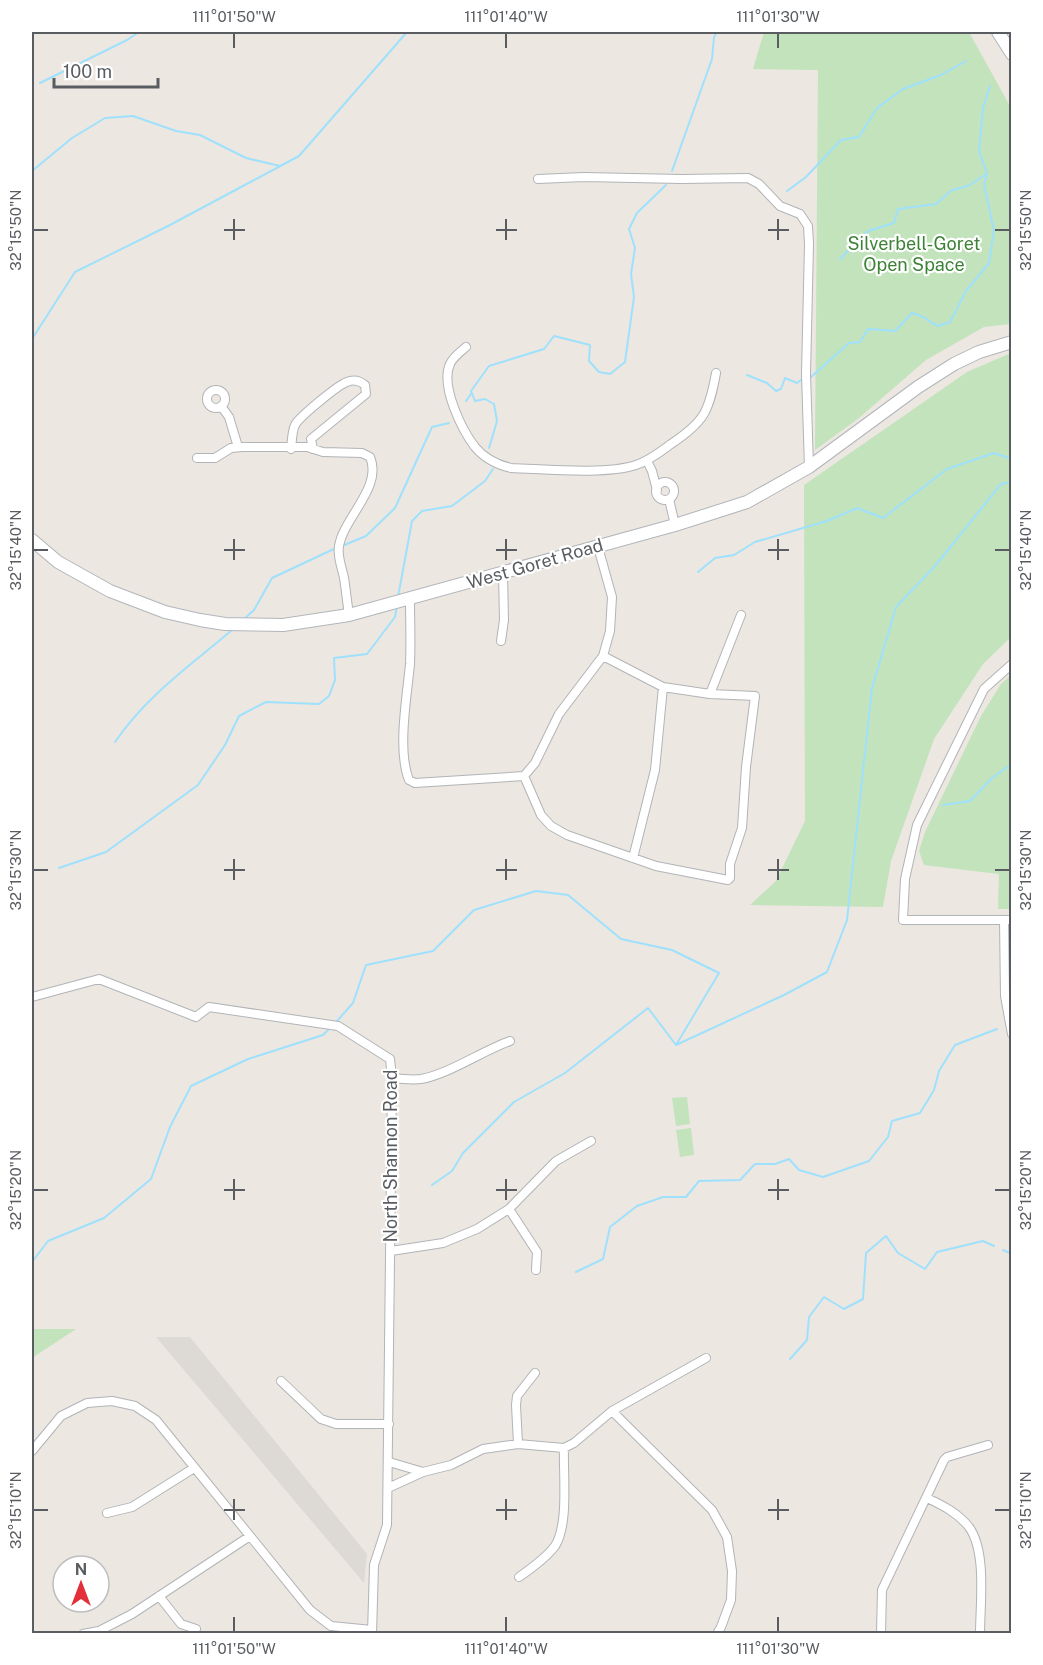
<svg xmlns="http://www.w3.org/2000/svg" width="1043" height="1665" font-family="'Public Sans',sans-serif">
<style>
.industrial{fill:#ddd9d5}
.green{fill:#c2e3bc}
.lines{fill:none;stroke-linecap:round;stroke-linejoin:round}
.stream{stroke:#9fe1fd;stroke-width:2}
.street-casing{stroke:#b1b4b8;stroke-width:10}
.secondary-casing{stroke:#b2b6bb;stroke-width:14}
.street{stroke:#fff;stroke-width:8}
.secondary{stroke:#fff;stroke-width:12}
.ticks{fill:none;stroke:#595d61;stroke-width:2}
.labels{text-anchor:middle;stroke-width:4.5;stroke-linejoin:round;paint-order:stroke}
.park-label{font-size:18px;fill:#3d8236;stroke:#fff}
.street-label{font-size:18px;fill:#595d61;stroke:#fff}
.neatline{fill:none;stroke:#595d61;stroke-width:2}
.ticks-label{font-size:15px;text-anchor:middle;fill:#595d61}
</style>
<rect width="100%" height="100%" fill="#ece7e0"/>
<path class="industrial" d="M156,1337H190L367,1554L364,1583Z"/>
<path class="green" d="M764,32H969L1011,108V324L984,327L926,360L859,418L815,450L818,70L753,69Z
M1011,353V637L983,664L934,739L891,861L883,907L750,905L776,881L805,821L804,485L967,372Z
M1011,675V909H998L999,874L924,865L919,851L925,832L981,716L1001,684Z
M687,1097L690,1124L676,1126L672,1098Z
M691,1128L694,1155L680,1157L676,1130Z
M32,1329H76L32,1358Z"/>
<g class="lines">
<path class="stream" d="M40,83L127,40L139,32
M32,171L72,138L105,118L133,116L176,131L200,135L246,158L280,166
M672,171L712,59L714,37L717,32
M787,191L806,177L841,140L859,137L877,108L903,89L941,75L966,61
M840,259L868,231L894,223L898,209L936,204L952,190L968,186L985,175
M32,339L75,272L170,225L299,156L407,32
M747,375L767,383L776,391L781,389L785,378L797,383L801,380
M811,377L849,343L860,342L868,329L895,331L912,313C923,315 928,321 938,326L950,322L966,291L989,263L994,231L984,184L987,174L979,151L983,108L990,86
M466,401L471,394
M489,448L497,421L494,404L485,399L475,401L471,391L489,366L544,349L554,336L590,345L589,361L599,372L610,374L625,362L634,297L631,274L635,248L629,229L637,213L666,185
M342,546L366,536L395,508L432,427L449,423
M698,572L715,558L734,555L755,542L827,521L857,508L883,518L947,469L994,453L1012,459
M398,597L412,521L422,511L452,506L485,481L493,469
M243,620L254,610L272,578L336,548
M115,742C146,696 191,665 232,630
M943,805L970,801L992,778L1012,764
M59,868L106,852L198,785L225,745L239,716L266,702L319,704L329,696L335,680L334,658L367,654L395,617L397,605
M337,1021L353,1003L366,965L433,951L474,910L536,891L568,895L621,939L672,950L719,973L676,1045L784,995L827,972L847,920L872,688L896,607L935,566L1001,484L1012,482
M432,1185L452,1171L463,1153L514,1102L565,1073L648,1008L676,1045
M1003,1250L1012,1254
M32,1262L48,1241L104,1218L151,1179L170,1127L191,1086L248,1059L323,1035L328,1030
M576,1272L603,1259L610,1227L637,1206L663,1197H686L699,1181L740,1180L755,1164H775L789,1159L799,1170L823,1177L869,1161L888,1137L892,1121L920,1113L934,1090L939,1071L955,1045L997,1029
M790,1359L807,1340L809,1317L824,1297L844,1309L863,1299L866,1253L886,1236L898,1253L925,1269L937,1252L983,1241L994,1246"/>
<g class="street-casing">
<path id="street" d="M538,179L584,177L681,179L748,178L759,184L780,206L800,214L808,226L809,244L806,374L809,467
M466,347C460,352 453,357 450,364C440,386 462,430 475,447C485,459 498,465 511,468C545,469 605,475 636,465C649,461 660,452 671,444C704,422 709,412 716,373
M207 399a9 9 0 1 1 18 0a9 9 0 1 1-18 0Z
M221,406L229,417L238,447
M291,449C292,441 292,431 295,425C299,417 338,385 347,382C354,379 360,381 365,385L366,394L311,439L313,449
M197,458H215L231,448L242,447H307L323,452L362,453L370,457C383,487 344,517 339,546C337,557 342,567 344,578C346,590 347,602 349,615
M647,461L652,471L657,490
M656 491a9 9 0 1 1 18 0a9 9 0 1 1-18 0Z
M669,499L675,525
M410,598C410,620 411,642 410,664C407,697 397,750 409,780L415,783L524,776L535,763L559,714L603,656L610,631L612,597L598,547
M501,641L504,620L503,574
M1012,664L984,689L917,825L905,879L903,920H1012
M710,694L741,615
M524,776L541,815L551,826L567,835L656,866L728,880L730,878V864L742,828L746,767L755,696L710,694L663,687L603,656
M633,858L655,770L663,687
M1004,920L1005,996L1012,1034
M32,997L99,979L196,1017L209,1007L338,1026L390,1059L392,1078L387,1525L374,1565L372,1634
M392,1078C401,1079 412,1080 421,1079C449,1074 482,1051 510,1041
M509,1209L537,1252L536,1270
M391,1251L443,1243L477,1229L509,1209L556,1161L591,1141
M281,1381L321,1419L336,1424H389
M612,1411L712,1510L727,1537L732,1571L731,1600L721,1627L717,1634
M518,1444L516,1405L517,1396L535,1373
M32,1451L61,1416L87,1403L112,1401L135,1406L156,1420L310,1610L331,1626L372,1630
M389,1462L423,1472L451,1465L483,1449L518,1444L564,1448L574,1443L612,1411L706,1358
M388,1488L423,1472
M927,1498C942,1505 958,1513 969,1527C987,1552 980,1604 980,1634
M107,1513L132,1507L194,1468
M519,1577C532,1568 546,1558 555,1546C569,1524 563,1475 564,1448
M159,1596L181,1624L196,1629
M83,1634L99,1631L132,1614L250,1536
M881,1634L882,1590L944,1460L947,1457L988,1445"/>
</g>
<g class="secondary-casing">
<path id="secondary" d="M998,32L1012,54
M32,540L58,562L110,591L165,612L200,620L225,624L283,625L349,615L675,525L747,502L809,467L918,387L954,364L979,352L1012,342"/>
</g>
<use href="#street" class="street"/>
<use href="#secondary" class="secondary"/>
</g>
<path class="ticks" d="M234,33V48M506,33V48M778,33V48M234,219V240M506,219V240M778,219V240M33,230H48M224,230H245M496,230H517M768,230H789M995,230H1010M234,539V560M506,539V560M778,539V560M33,550H48M224,550H245M496,550H517M768,550H789M995,550H1010M234,859V880M506,859V880M778,859V880M33,870H48M224,870H245M496,870H517M768,870H789M995,870H1010M234,1179V1200M506,1179V1200M778,1179V1200M33,1190H48M224,1190H245M496,1190H517M768,1190H789M995,1190H1010M234,1499V1520M506,1499V1520M778,1499V1520M33,1510H48M224,1510H245M496,1510H517M768,1510H789M995,1510H1010M234,1617V1632M506,1617V1632M778,1617V1632"/>
<g class="labels">
<g class="park-label">
<text x="914" y="250">Silverbell-Goret<tspan x="914" dy="21">Open Space</tspan></text>
</g>
<g class="street-label">
<text transform="translate(535 564) rotate(-16)" y="6">West Goret Road</text>
<text transform="translate(391 1156) rotate(-90)" y="6">North Shannon Road</text>
</g>
</g>
<rect width="1043" height="1665" fill="none" stroke="#ffffff" stroke-width="66"/>
<g transform="translate(81 1584)"><circle r="28" fill="#ffffff" stroke="#bdbec0" stroke-width="1.5"/>
<path d="M0-4.5L10 22L0 15L-10 22Z" fill="#e42e39"/>
<text y="-9" font-size="16" font-weight="bold" text-anchor="middle" fill="#595d61">N</text>
</g>
<path d="M54 78v9h104v-9" fill="none" stroke="#595d61" stroke-width="3"/>
<text x="63" y="78" font-size="18" fill="#595d61" stroke="#ffffff" stroke-width="4.5" paint-order="stroke">100 m</text>
<rect x="33" y="33" width="977" height="1599" class="neatline"/>
<g class="ticks-label">
<text x="234" y="22">111°01'50"W</text>
<text x="506" y="22">111°01'40"W</text>
<text x="778" y="22">111°01'30"W</text>
<text transform="translate(16 230) rotate(-90)" y="5">32°15'50"N</text>
<text transform="translate(1026 230) rotate(-90)" y="5">32°15'50"N</text>
<text transform="translate(16 550) rotate(-90)" y="5">32°15'40"N</text>
<text transform="translate(1026 550) rotate(-90)" y="5">32°15'40"N</text>
<text transform="translate(16 870) rotate(-90)" y="5">32°15'30"N</text>
<text transform="translate(1026 870) rotate(-90)" y="5">32°15'30"N</text>
<text transform="translate(16 1190) rotate(-90)" y="5">32°15'20"N</text>
<text transform="translate(1026 1190) rotate(-90)" y="5">32°15'20"N</text>
<text transform="translate(16 1510) rotate(-90)" y="5">32°15'10"N</text>
<text transform="translate(1026 1510) rotate(-90)" y="5">32°15'10"N</text>
<text x="234" y="1654">111°01'50"W</text>
<text x="506" y="1654">111°01'40"W</text>
<text x="778" y="1654">111°01'30"W</text>
</g>
</svg>
